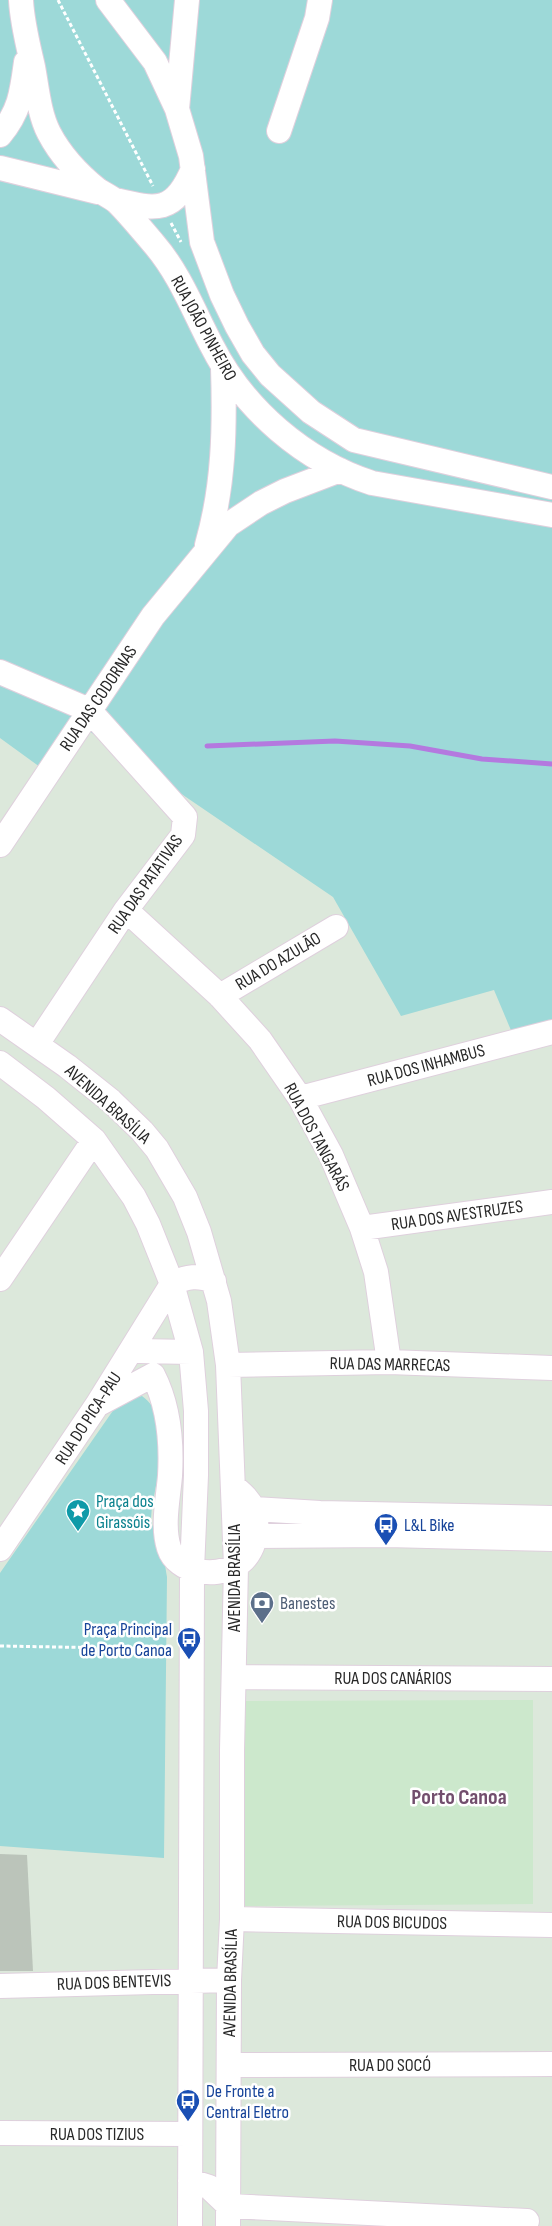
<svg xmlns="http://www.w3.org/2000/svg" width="552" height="2226" font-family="'Sofia Sans Condensed',sans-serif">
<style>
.education{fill:#cce8cc}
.green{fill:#9dd9d8}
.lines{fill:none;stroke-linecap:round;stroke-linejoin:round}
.stream{stroke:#b479df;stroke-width:5}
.building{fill:#bbc4ba}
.minor-casing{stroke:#dfd0dd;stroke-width:26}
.path{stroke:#fff;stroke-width:3;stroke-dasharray:4 2.5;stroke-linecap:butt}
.minor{stroke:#fff;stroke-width:24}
.labels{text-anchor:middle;stroke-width:5;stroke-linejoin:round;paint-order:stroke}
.street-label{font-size:18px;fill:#282828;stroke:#fff}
.culture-label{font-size:18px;fill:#0d838f;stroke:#fff;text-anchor:start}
.transit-label{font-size:18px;fill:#164399;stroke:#fff;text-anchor:start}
.service-label{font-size:18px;fill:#4e5e75;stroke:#fff;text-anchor:start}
.district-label{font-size:22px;font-weight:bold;fill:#724e6d;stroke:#fff}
</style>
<rect width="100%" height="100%" fill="#dce8db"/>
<path class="education" d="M533,1700V1904L245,1906V1701Z"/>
<path class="green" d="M0,0H552V1025L513,1035L494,990L401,1016L333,897L86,729L51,775L0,738Z
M142,1396C180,1425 153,1480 151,1518C151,1526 157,1536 160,1544C164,1554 165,1566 167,1577L164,1858L0,1846V1573L119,1402Z"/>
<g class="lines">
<path class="stream" d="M207,746L335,741L410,746L482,759L552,764"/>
</g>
<path class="building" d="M0,1854L27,1855L33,1971H0Z"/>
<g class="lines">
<g class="minor-casing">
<path id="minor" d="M21,0C22,22 28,45 33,67C37,88 39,114 49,133C61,156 78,174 98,190C104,194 111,197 117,202C130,215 142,230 154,244C180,274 194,312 212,346C244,409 304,461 372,483L552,515
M108,0L155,62L177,109L191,156L202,242L222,295L237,326L253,354L270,375L311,412L354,440L552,487
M177,109L187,0
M279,131L317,18L320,0
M0,135C20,111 22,92 26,62
M0,168L98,192
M115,200C157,210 174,214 193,169
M207,545C224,486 225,428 223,367
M0,672L89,710L185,817L183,835L126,910L37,1044
M0,845L153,616L228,525L261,503L285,491L340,470
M126,910L220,996L260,1040L300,1098L331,1155L362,1228L376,1272L389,1362
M220,996L336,927
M0,1019L67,1066L111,1101L142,1131L157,1149L185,1197L199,1232L219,1301L228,1365L236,1566L232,1750V1919L229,1980L228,2226
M0,1063L46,1098L94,1140L134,1197L148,1224L172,1284L191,1352L196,1411V1475L192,1570L190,2226
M300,1098L552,1032
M362,1228L552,1202
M0,1279L94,1140
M172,1284C187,1276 198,1275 214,1281
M139,1351L191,1352
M228,1365L389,1362L552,1368
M97,1405L153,1375C169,1406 172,1442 170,1476C168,1499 162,1526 169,1548C177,1573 215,1578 235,1566C254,1556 261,1528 253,1509C249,1499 241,1493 233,1486
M254,1509L320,1513L552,1518
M255,1536L387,1535L552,1539
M0,1549L97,1405L172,1284
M234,1677L552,1679
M232,1919L552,1925
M0,1986L229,1980
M229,2065L552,2064
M0,2133L190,2134
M190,2181L209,2187L229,2206L527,2221"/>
</g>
<path class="path" d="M58,0L153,186
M171,223L181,242
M0,1646L173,1649"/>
<use href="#minor" class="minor"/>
</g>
<defs>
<g id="sight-pin" transform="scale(1.25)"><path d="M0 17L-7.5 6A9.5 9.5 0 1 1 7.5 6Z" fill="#0f9aa8" stroke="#fff"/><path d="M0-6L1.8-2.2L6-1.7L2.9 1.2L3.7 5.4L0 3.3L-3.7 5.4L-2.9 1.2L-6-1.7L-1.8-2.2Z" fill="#fff"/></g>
<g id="bus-pin" transform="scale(1.25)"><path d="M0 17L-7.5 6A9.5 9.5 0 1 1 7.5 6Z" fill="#1a4fb4" stroke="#fff"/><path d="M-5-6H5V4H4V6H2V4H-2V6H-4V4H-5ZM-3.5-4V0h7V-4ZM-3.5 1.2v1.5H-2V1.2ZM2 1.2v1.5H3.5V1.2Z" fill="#fff"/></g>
<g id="bank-pin" transform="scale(1.25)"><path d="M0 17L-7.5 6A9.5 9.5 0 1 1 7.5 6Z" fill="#5c6f8a" stroke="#fff"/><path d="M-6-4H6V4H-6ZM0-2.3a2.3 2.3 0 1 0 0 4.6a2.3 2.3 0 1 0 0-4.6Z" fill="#fff"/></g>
</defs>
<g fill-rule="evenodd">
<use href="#sight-pin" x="78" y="1511"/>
<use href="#bus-pin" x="386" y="1525"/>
<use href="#bank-pin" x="262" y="1603"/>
<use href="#bus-pin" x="189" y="1639"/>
<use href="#bus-pin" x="188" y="2101"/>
</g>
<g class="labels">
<g class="street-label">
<text transform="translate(204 328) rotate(61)" y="6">RUA JOÃO PINHEIRO</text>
<text transform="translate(98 698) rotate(-56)" y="6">RUA DAS CODORNAS</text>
<text transform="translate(145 884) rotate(-55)" y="6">RUA DAS PATATIVAS</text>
<text transform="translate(278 961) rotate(-31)" y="6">RUA DO AZULÃO</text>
<text transform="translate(426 1065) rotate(-15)" y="6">RUA DOS INHAMBUS</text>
<text transform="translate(108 1104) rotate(42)" y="6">AVENIDA BRASÍLIA</text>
<text transform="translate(317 1137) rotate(62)" y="6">RUA DOS TANGARÁS</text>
<text transform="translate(457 1215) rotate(-8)" y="6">RUA DOS AVESTRUZES</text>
<text transform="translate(390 1364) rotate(1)" y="6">RUA DAS MARRECAS</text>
<text transform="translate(88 1418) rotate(-57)" y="6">RUA DO PICA-PAU</text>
<text transform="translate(234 1578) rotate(-90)" y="6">AVENIDA BRASÍLIA</text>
<text x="393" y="1684">RUA DOS CANÁRIOS</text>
<text transform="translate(392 1922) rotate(1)" y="6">RUA DOS BICUDOS</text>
<text transform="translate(114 1982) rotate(-2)" y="6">RUA DOS BENTEVIS</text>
<text transform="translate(230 1983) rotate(-89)" y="6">AVENIDA BRASÍLIA</text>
<text x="390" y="2071">RUA DO SOCÓ</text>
<text x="97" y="2140">RUA DOS TIZIUS</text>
</g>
<g class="culture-label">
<text x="96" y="1507">Praça dos<tspan x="96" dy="21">Girassóis</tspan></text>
</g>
<g class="transit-label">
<text x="404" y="1531">L&amp;L Bike</text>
<text x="172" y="1635" text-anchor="end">Praça Principal<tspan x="172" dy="21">de Porto Canoa</tspan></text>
<text x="206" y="2097">De Fronte a<tspan x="206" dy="21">Central Eletro</tspan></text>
</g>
<g class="service-label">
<text x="280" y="1609">Banestes</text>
</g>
<g class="district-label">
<text x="459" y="1804">Porto Canoa</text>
</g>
</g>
</svg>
